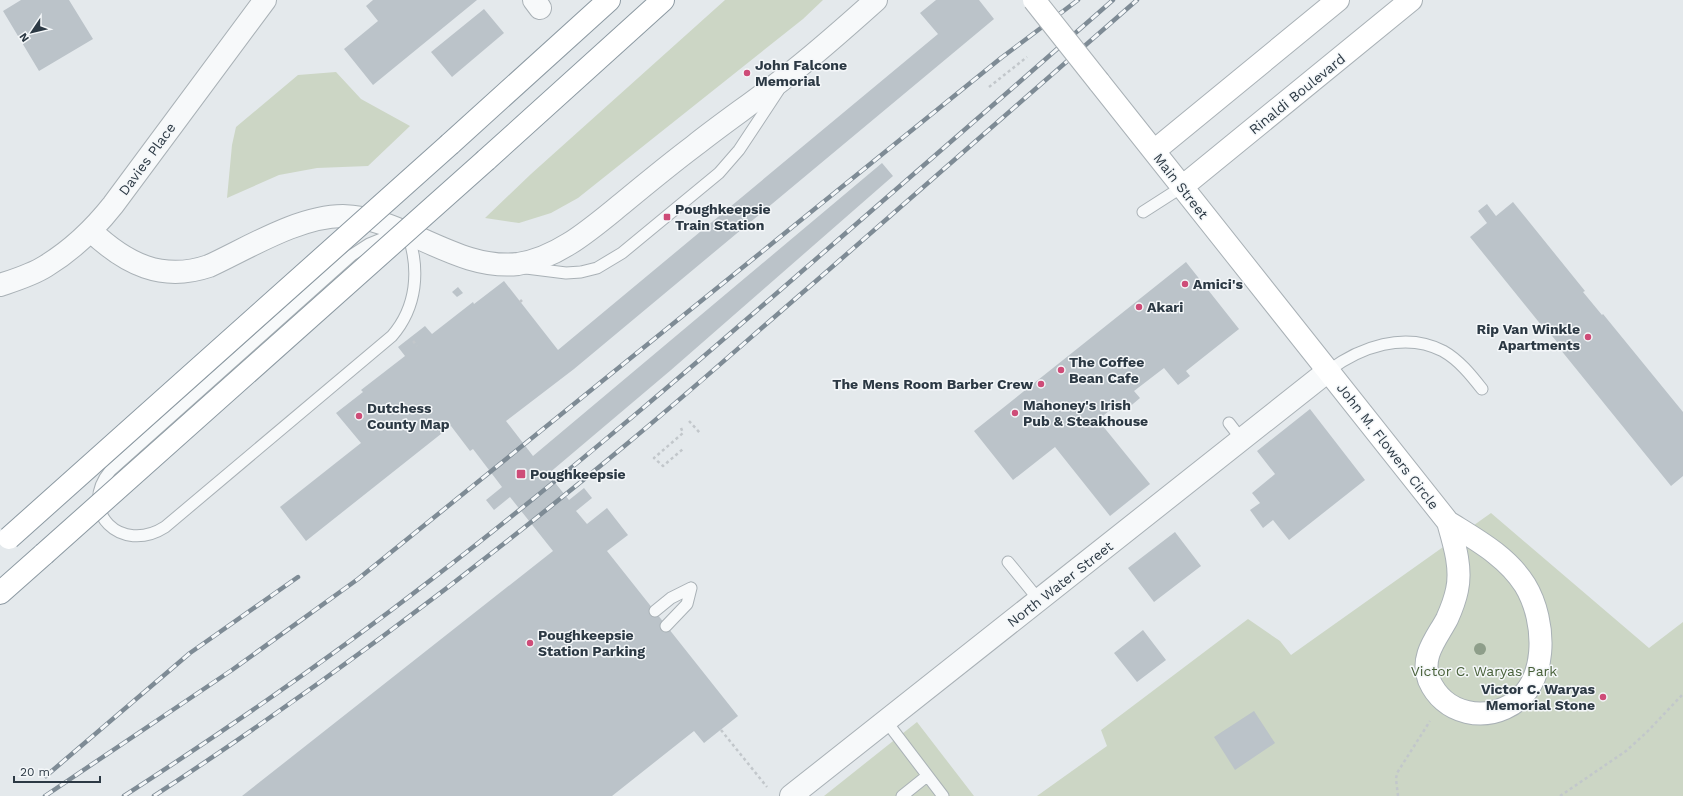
<svg xmlns="http://www.w3.org/2000/svg" width="1683" height="796" font-family="'Work Sans',sans-serif">
<style>
.green{fill:#ccd6c5}
.building{fill:#bbc3c9}
.lines{fill:none;stroke-linecap:round;stroke-linejoin:round}
.lane-casing{stroke:#a9b1b6;stroke-width:13}
.street-casing{stroke:#a9b1b6;stroke-width:24}
.secondary-casing{stroke:#a9b1b6;stroke-width:24}
.highway-casing{stroke:#8c99a2;stroke-width:24}
.path{stroke:#c2c7cb;stroke-width:2.5;stroke-dasharray:3 3;stroke-linecap:butt}
.lane{stroke:#f7f9fa;stroke-width:11}
.street{stroke:#f7f9fa;stroke-width:22}
.secondary{stroke:#fff;stroke-width:22}
.highway{stroke:#fff;stroke-width:22}
.rail-casing{stroke:#7e8b95;stroke-width:4.5}
.rail{stroke:#f4f7f9;stroke-width:3;stroke-dasharray:9;stroke-linecap:butt}
.secondary-bridge-casing{stroke:#a9b1b6;stroke-width:24;stroke-linecap:butt}
.highway-bridge-casing{stroke:#8c99a2;stroke-width:24;stroke-linecap:butt}
.secondary-bridge{stroke:#fff;stroke-width:22}
.highway-bridge{stroke:#fff;stroke-width:22}
.tree{fill:#8e9e8a}
.poi-dot{fill:#ce4c78;stroke:#f4f7f9;stroke-width:1.5}
.labels{text-anchor:middle;stroke-width:3;stroke-linejoin:round;paint-order:stroke}
.poi-label{font-size:14px;font-weight:bold;fill:#2c3944;stroke:#f4f7f9;text-anchor:start}
.street-label{font-size:14px;fill:#2c3944;stroke:#f4f7f9}
.park-label{font-size:14px;fill:#486039;stroke:#f4f7f9}
</style>
<rect width="100%" height="100%" fill="#e4e9ec"/>
<path class="green" d="M725,0H823L803,19L578,198L551,213L519,223L485,218L531,174Z
M336,72L361,99L410,126L368,166L317,168L279,175L227,198L232,145L236,127L298,75Z
M1491,513L1649,648L1683,622V796H1037L1107,746L1101,730L1248,619L1280,641L1291,655Z
M917,722L974,796H824Z"/>
<path class="building" d="M21,0H69L93,39L39,71L3,11Z
M373,0H477L373,85L344,49L378,21L366,6Z
M936,0H979L994,19L574,369L506,421L533,456L882,163L893,176L671,370L548,474L569,500L584,488L592,498L576,511L587,524L607,508L628,535L607,551L738,716L704,743L694,731L612,796H242L553,551L510,497L494,510L486,500L502,487L473,449L470,451L451,426L306,541L280,507L361,443L336,413L363,392L361,390L405,356L398,347L425,326L432,334L473,302L474,304L504,281L558,350L938,34L920,13Z
M484,9L504,33L452,77L431,52Z
M1513,202L1585,291L1583,292L1602,315L1603,314L1683,412V476L1671,486L1560,349L1562,348L1543,325L1542,326L1470,237L1487,223L1478,211L1487,204L1496,216Z
M1186,262L1239,329L1186,371L1190,376L1178,385L1164,368L1134,391L1140,398L1127,409L1121,401L1098,420L1150,484L1110,516L1055,447L1013,480L974,431Z
M458,287L463,293L457,297L452,292Z
M1310,409L1365,480L1289,540L1273,520L1263,528L1250,510L1260,503L1252,493L1275,474L1257,451Z
M1175,532L1201,566L1154,602L1128,568Z
M1143,630L1166,660L1137,682L1114,653Z
M1254,711L1275,743L1235,770L1214,737Z"/>
<g class="lines">
<g class="lane-casing">
<path id="lane" d="M1143,212L1182,187
M396,233L369,244L352,255L110,471C77,511 121,555 165,527L392,336C417,307 420,270 408,234
M526,268L566,273L581,272L597,268L622,253L719,173L739,150L778,91
M1328,371C1360,347 1405,331 1443,351C1459,360 1471,375 1482,389
M1229,423L1242,440
M1008,562L1039,600
M655,611L671,598L691,588
M666,626L687,604L691,588
M886,721L943,796
M902,796L927,776"/>
</g>
<g class="street-casing">
<path id="street" d="M534,0L540,8
M91,231C126,264 162,282 209,266C248,248 299,216 343,216C403,217 456,271 518,264C559,258 593,227 624,202C647,183 670,164 694,146C724,122 757,100 787,76C818,52 847,26 876,0
M0,285C15,280 32,275 46,266C72,250 94,229 113,205L265,0
M791,796L1328,371"/>
</g>
<g class="secondary-casing">
<path id="secondary" d="M1099,82L1448,522C1475,539 1507,556 1525,585C1547,621 1550,688 1505,708C1492,714 1480,715 1467,712C1449,708 1436,696 1429,680C1420,656 1437,638 1447,619C1451,610 1455,600 1457,590C1462,568 1454,543 1448,522
M1154,151L1338,0
M1182,187L1411,0"/>
</g>
<g class="highway-casing">
<path id="highway" d="M450,144L609,0
M486,160L663,0
M0,593L44,554"/>
</g>
<path class="path" d="M989,87L1027,57
M520,302L522,300
M413,341L417,346
M689,421L700,433
M681,428L683,433L654,458L663,466L683,449
M721,730L767,787
M1398,796L1396,779L1397,773L1430,721
M1560,796L1626,751L1647,732L1683,694"/>
<use href="#lane" class="lane"/>
<use href="#street" class="street"/>
<use href="#secondary" class="secondary"/>
<use href="#highway" class="highway"/>
<g class="rail-casing">
<path id="rail" d="M46,776L190,653L298,577
M45,796L232,670L358,579L1001,58L1078,0
M124,796C229,728 333,656 432,579C572,471 705,356 839,239C930,160 1022,80 1113,0
M154,796C319,688 477,569 628,443C692,390 753,335 816,281C923,187 1030,94 1137,0"/>
</g>
<use href="#rail" class="rail"/>
<g class="secondary-bridge-casing">
<path id="secondary-bridge" d="M1034,0L1099,82"/>
</g>
<g class="highway-bridge-casing">
<path id="highway-bridge" d="M9,538L450,144
M44,554L486,160"/>
</g>
<use href="#secondary-bridge" class="secondary-bridge"/>
<use href="#highway-bridge" class="highway-bridge"/>
</g>
<circle class="tree" cx="1480" cy="649" r="6"/>
<g class="poi-dot">
<circle cx="747" cy="73" r="4"/>
<rect x="663" y="213" width="8" height="8" rx="2"/>
<circle cx="1185" cy="284" r="4"/>
<circle cx="1139" cy="307" r="4"/>
<circle cx="1588" cy="337" r="4"/>
<circle cx="1061" cy="370" r="4"/>
<circle cx="1041" cy="384" r="4"/>
<circle cx="1015" cy="413" r="4"/>
<circle cx="359" cy="416" r="4"/>
<rect x="516" y="469" width="10" height="10" rx="2"/>
<circle cx="530" cy="643" r="4"/>
<circle cx="1603" cy="697" r="4"/>
</g>
<g class="labels">
<g class="poi-label">
<text x="755" y="70">John Falcone<tspan x="755" dy="16">Memorial</tspan></text>
<text x="675" y="214">Poughkeepsie<tspan x="675" dy="16">Train Station</tspan></text>
<text x="1193" y="289">Amici's</text>
<text x="1147" y="312">Akari</text>
<text x="1580" y="334" text-anchor="end">Rip Van Winkle<tspan x="1580" dy="16">Apartments</tspan></text>
<text x="1069" y="367">The Coffee<tspan x="1069" dy="16">Bean Cafe</tspan></text>
<text x="1033" y="389" text-anchor="end">The Mens Room Barber Crew</text>
<text x="1023" y="410">Mahoney's Irish<tspan x="1023" dy="16">Pub &amp; Steakhouse</tspan></text>
<text x="367" y="413">Dutchess<tspan x="367" dy="16">County Map</tspan></text>
<text x="530" y="479">Poughkeepsie</text>
<text x="538" y="640">Poughkeepsie<tspan x="538" dy="16">Station Parking</tspan></text>
<text x="1595" y="694" text-anchor="end">Victor C. Waryas<tspan x="1595" dy="16">Memorial Stone</tspan></text>
</g>
<g class="street-label">
<text transform="translate(1297 94) rotate(-39)" y="5">Rinaldi Boulevard</text>
<text transform="translate(147 159) rotate(-54)" y="5">Davies Place</text>
<text transform="translate(1181 186) rotate(52)" y="5">Main Street</text>
<text transform="translate(1388 446) rotate(52)" y="5">John M. Flowers Circle</text>
<text transform="translate(1060 584) rotate(-38)" y="5">North Water Street</text>
</g>
<g class="park-label">
<text x="1484" y="676">Victor C. Waryas Park</text>
</g>
</g>
<g transform="translate(32 32) rotate(235)" stroke="#f4f7f9" stroke-width="3" paint-order="stroke">
<path d="M0-3L7 15L0 10L-7 15Z" fill="#2c3944"/>
<text y="-6" font-size="11" font-weight="bold" text-anchor="middle" fill="#2c3944">N</text>
</g>
<path d="M14 776v6h86v-6" fill="none" stroke="#2c3944" stroke-width="2"/>
<text x="20" y="776" font-size="12" fill="#2c3944" stroke="#f4f7f9" stroke-width="3" paint-order="stroke">20 m</text>
</svg>
